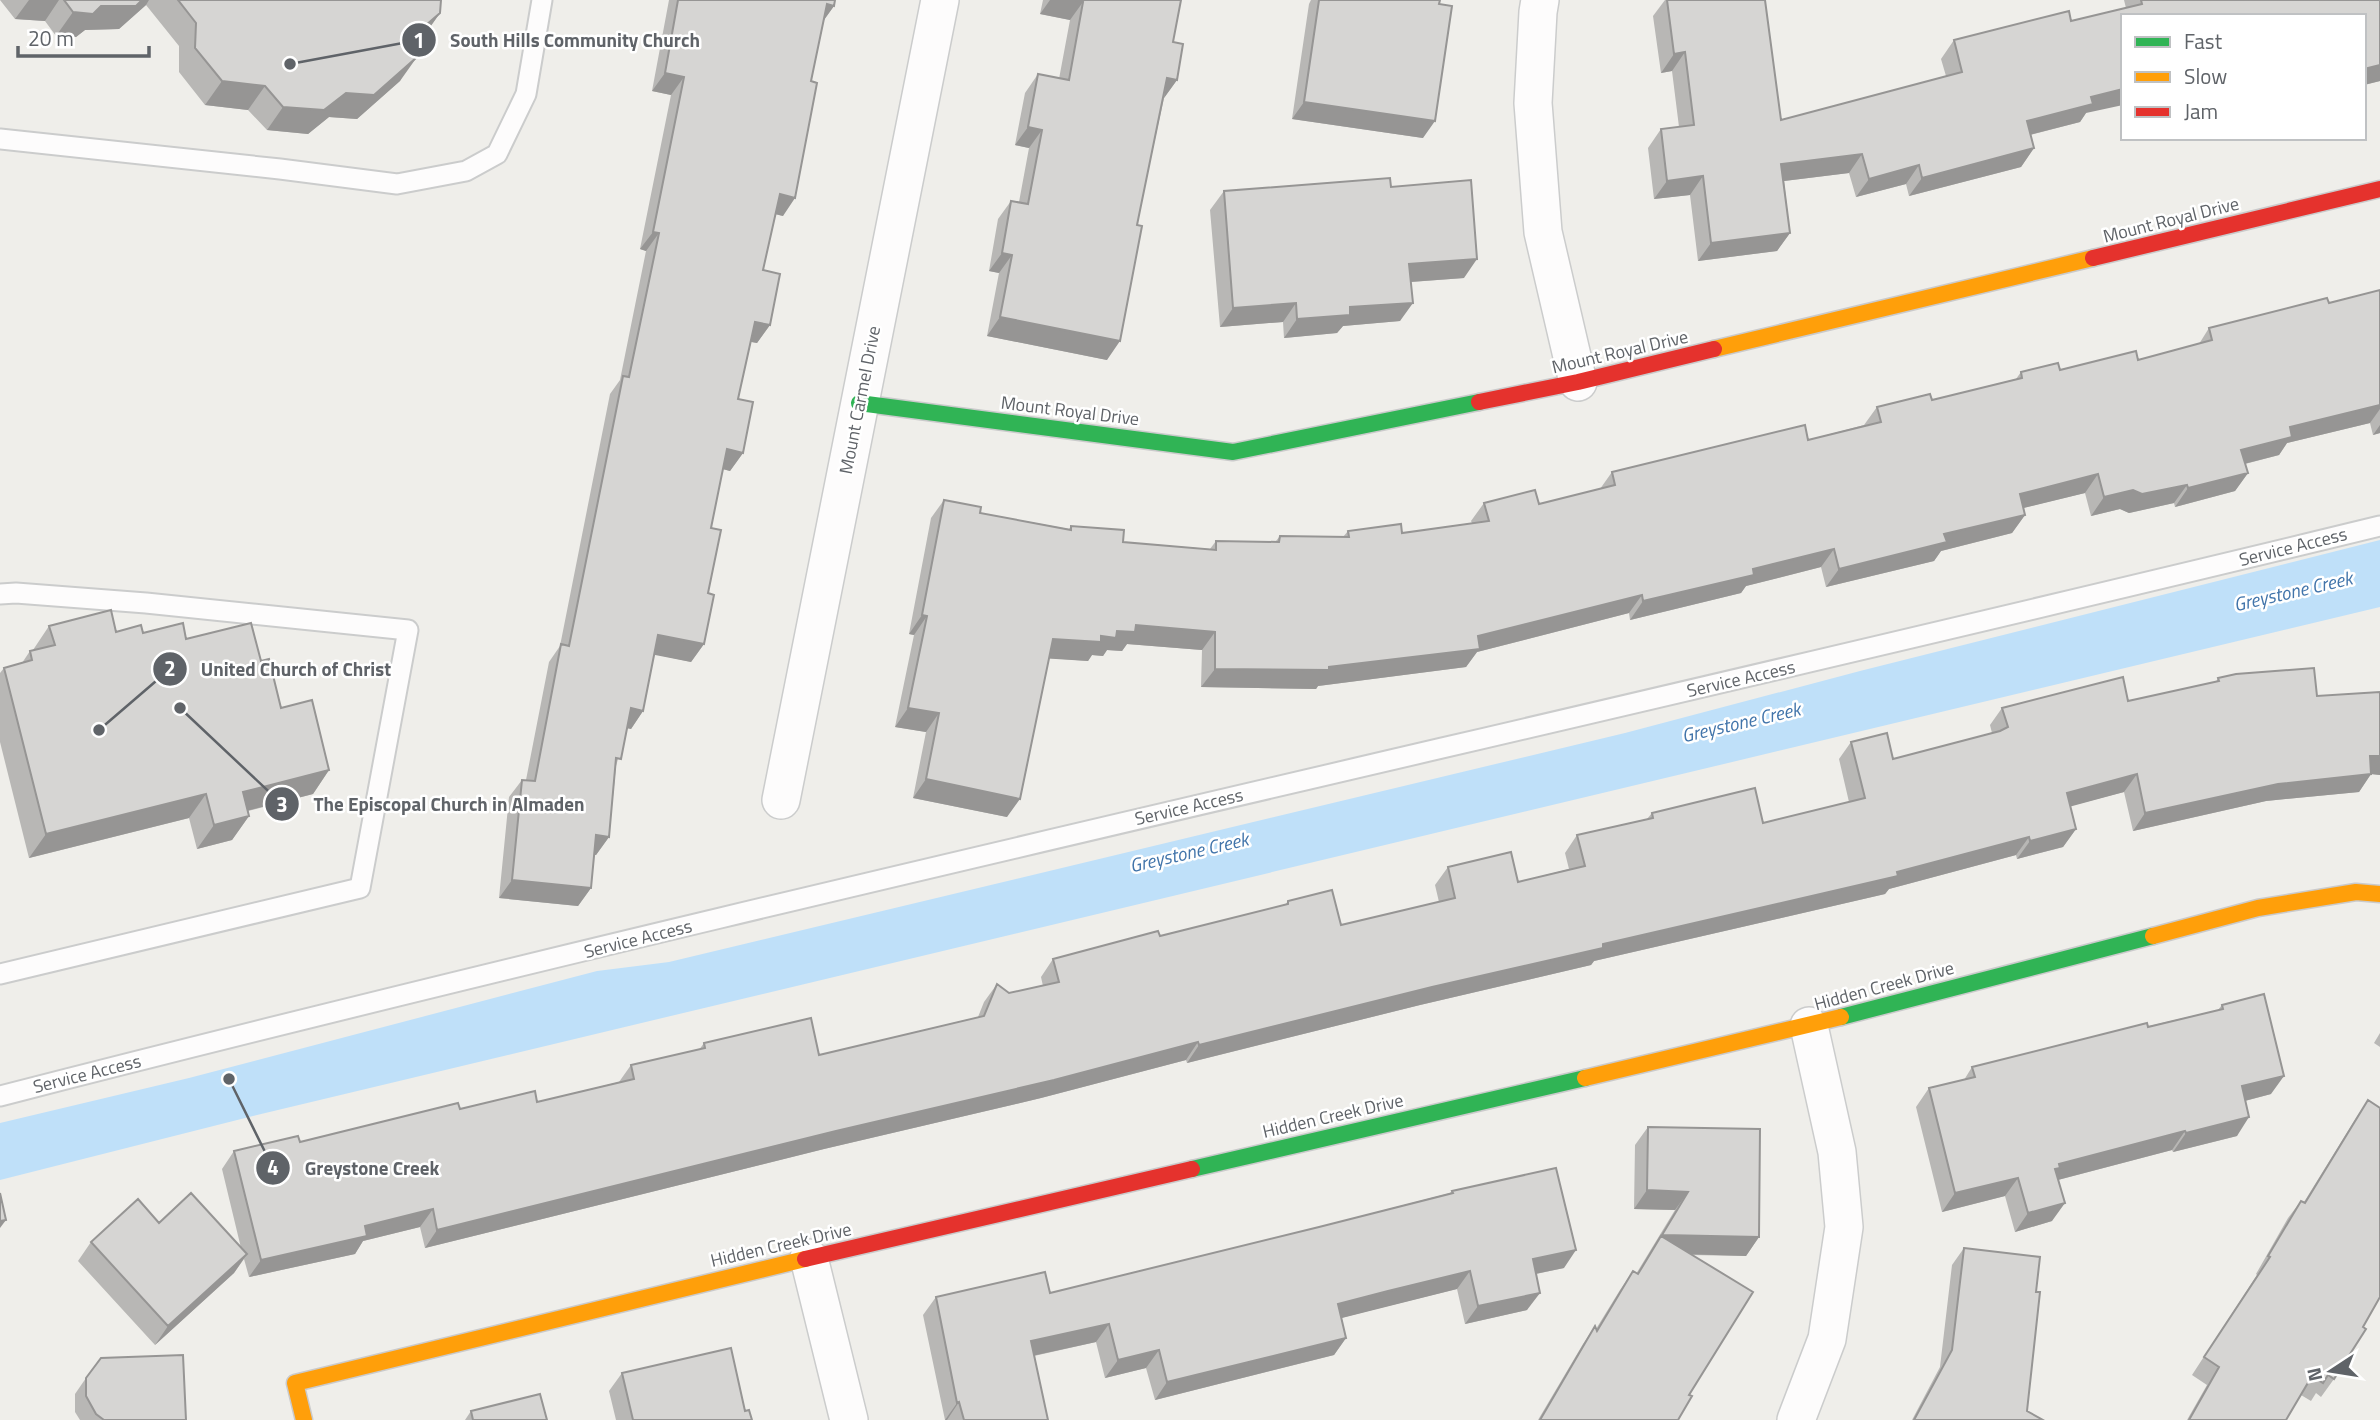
<svg xmlns="http://www.w3.org/2000/svg" width="2380" height="1420" font-family="'Titillium Web',sans-serif">
<style>
.water{fill:#bfe0f9}
.lines{fill:none;stroke-linecap:round;stroke-linejoin:round}
.lane-casing{stroke:#cbcccc;stroke-width:23}
.street-casing{stroke:#cbcccc;stroke-width:40}
.fast-casing{stroke:#cacacb;stroke-width:19}
.slow-casing{stroke:#cacacb;stroke-width:19}
.jam-casing{stroke:#cacacb;stroke-width:19}
.lane{stroke:#fdfcfc;stroke-width:19}
.street{stroke:#fdfcfc;stroke-width:37}
.fast{stroke:#30b455;stroke-width:16}
.slow{stroke:#ff9f0a;stroke-width:16}
.jam{stroke:#e5322d;stroke-width:16}
.wall{fill:#b8b7b5}
.shaded-wall{fill:#969594}
.building{fill:#d6d5d3;stroke:#969594;stroke-width:2}
.labels{text-anchor:middle;stroke-width:5;stroke-linejoin:round;paint-order:stroke}
.street-label{font-size:18px;fill:#5f6368;stroke:#fff}
.water-label{font-size:19px;font-style:italic;fill:#4174aa;stroke:#fff}
.leader{fill:none;stroke:#5f6368;stroke-width:2.5}
.callout-dot{fill:#5f6368;stroke:#fff;stroke-width:2.5}
.mark-label{font-size:21px;text-anchor:middle;font-weight:bold;fill:#fff}
.callout-label{font-size:19px;text-anchor:middle;font-weight:bold;fill:#5f6368;stroke:#fff;stroke-width:5;stroke-linejoin:round;paint-order:stroke}
</style>
<rect width="100%" height="100%" fill="#efeeea"/>
<path class="water" d="M2380,540V607L257,1115L0,1180V1123L189,1078L597,971L669,962L1625,733L1860,671Z"/>
<g class="lines">
<g class="lane-casing">
<path id="lane" d="M0,139L280,169L397,184L466,171L497,154L526,94L542,0
M0,594L16,593L146,603L408,630L360,888L0,974
M0,1096C790,893 1587,719 2380,526"/>
</g>
<g class="street-casing">
<path id="street" d="M1540,0L1538,12L1533,103L1543,232L1578,382
M781,800L940,0
M809,1258L849,1420
M1796,1420L1827,1339L1844,1227L1837,1152L1809,1026"/>
</g>
<g class="fast-casing">
<path id="fast" d="M859,403L1233,452L1479,402
M1841,1017L2153,936
M1192,1169L1585,1078"/>
</g>
<g class="slow-casing">
<path id="slow" d="M1714,349L2093,258
M2153,936L2258,908L2356,892L2380,894
M1585,1078L1841,1017
M304,1420L295,1383L805,1259"/>
</g>
<g class="jam-casing">
<path id="jam" d="M2093,258L2380,189
M1479,402L1578,382L1714,349
M805,1259L1192,1169"/>
</g>
<use href="#lane" class="lane"/>
<use href="#street" class="street"/>
<use href="#fast" class="fast"/>
<use href="#slow" class="slow"/>
<use href="#jam" class="jam"/>
</g>
<path class="wall" d="M0,0H441L440,13L423,37L417,42L400,81L357,119L329,117L308,134L267,130L248,110L205,105L179,72V46L146,5L119,29L85,30L76,37L56,36L45,21L15,19Z
M669,0H835L834,6L824,20L783,216L775,214L763,270L770,325L757,343L751,342L738,399L743,453L730,471L723,469L711,528L704,644L691,662L654,654L643,711L631,729L627,728L616,766L609,837L596,855L594,854L591,888L578,906L499,898L509,797L522,780H526L549,662L560,646L610,394L620,380L646,251L640,249L671,95L652,91Z
M1043,0H1181L1173,42L1177,80L1164,98L1107,360L987,336L999,273L989,271L998,219L1011,201L1019,202L1029,148L1015,145L1025,93L1038,74L1059,79L1070,20L1040,14Z
M1311,0H1440L1423,138L1292,119L1309,4Z
M1665,0H1765L1781,120L1946,76L1941,59L1954,40L2071,21L2126,8L2124,0H2380V81L2364,85V16H2123L2086,113L2080,122L2030,135L2034,148L2021,167L1909,196L1906,184L1856,197L1849,173L1784,181L1790,233L1777,251L1698,261L1690,195L1654,199L1648,148L1661,129L1679,127L1672,71L1661,73L1653,16Z
M1391,187L1464,278L1411,282L1400,321L1343,326L1337,333L1284,338L1283,322L1220,327L1210,210L1224,191Z
M2380,290V433L2373,435L2370,423L2287,443L2279,455L2245,464L2248,473L2235,491L2175,507L2174,503L2129,513L2120,509L2091,516L2085,493L2023,508L2025,515L2012,533L1941,551L1934,561L1826,587L1821,567L1746,586L1741,593L1630,620L1629,613L1477,652L1466,667L1318,686L1316,689L1201,687L1202,650L1127,644L1122,651L1107,650L1103,656L1092,655L1088,661L1049,658L1007,817L913,798L926,732L895,727L914,635L909,634L931,518L944,500L980,513L1069,529L1071,526L1123,542L1210,549L1216,541H1276L1280,536L1343,537L1348,531L1402,533L1472,523L1471,521L1484,503L1539,504L1600,489L1612,472L1808,440L1864,425L1877,407L1932,400L2016,379L2021,372L2060,370L2138,360L2199,344L2209,328L2329,303Z
M49,626L143,633L186,639L261,661L281,708L329,770L313,794L248,811L249,816L232,840L197,849L189,818L29,858L0,742V673L4,668L22,663L30,651L33,650Z
M2218,678L2317,696L2380,692V775L2371,774L2359,792L2266,801L2133,831L2124,792L2070,806L2076,829L2063,847L2017,859L2016,855L1889,889L1885,894L1594,961L1591,965L1420,1005L1187,1063L1186,1060L1041,1098L824,1149L425,1248L420,1227L363,1241L355,1254L249,1277L244,1259L234,1273L155,1345L78,1261L91,1242L159,1223L241,1248L222,1169L234,1151L300,1142L460,1109L537,1102L619,1082L631,1065L699,1050L704,1043L819,1055L978,1017L984,1002L997,984L1009,993L1043,986L1041,977L1053,959L1160,936L1285,905L1288,901L1341,925L1439,902L1435,885L1448,867L1518,882L1569,869L1565,853L1577,835L1647,819L1652,813L1763,823L1849,802L1839,759L1851,742L1893,759L1992,733L1990,725L2002,708L2128,701L2216,682Z
M2222,1005L2271,1094L2245,1101L2237,1136L2173,1152L2172,1150L2058,1180L2052,1221L2015,1232L2005,1196L1942,1212L1916,1107L1929,1088L1964,1080L1972,1067L2218,1010Z
M2380,1033V1047L2374,1043Z
M2368,1100L2334,1379L2321,1397L2316,1393L2311,1401L2301,1395L2286,1420H2187L2207,1385L2192,1375L2257,1275L2256,1274L2288,1218L2301,1201L2304,1202L2356,1118Z
M1648,1127L1759,1237L1746,1256L1691,1255L1689,1395L1678,1420H1538L1583,1344L1595,1326L1596,1329L1620,1290L1633,1271L1636,1274L1675,1210L1634,1209L1635,1145Z
M1452,1191L1564,1268L1536,1274L1527,1310L1465,1324L1457,1289L1376,1309L1341,1318L1346,1338L1334,1355L1155,1400L1146,1368L1105,1378L1096,1342L1034,1356L1048,1420H945L923,1315L936,1297L1050,1293L1319,1227L1450,1193Z
M1964,1248L2036,1292L2027,1411L2043,1420H1912L1940,1367L1952,1265Z
M622,1373L745,1411L752,1420H616L609,1391Z
M86,1378L186,1420H80L75,1412V1394Z
M471,1411L547,1420H465Z"/>
<path class="shaded-wall" d="M29,0H59L45,21L15,19Z
M142,0H149L146,5L119,29L85,30L76,37L56,36L73,12L101,6Z
M1050,0H1075L1083,2L1070,20L1040,14Z
M827,4L834,6L821,24Z
M440,13L423,37L401,55L418,32Z
M1685,52L1672,71L1661,73L1674,54Z
M417,57L400,81L357,119L329,117L308,134L267,130L283,107L346,93Z
M2380,65V81L2364,85V69Z
M665,73L684,77L671,95L652,91Z
M1167,78L1177,80L1164,98Z
M222,81L265,86L248,110L205,105Z
M2123,89V105L2086,113L2080,122L2014,139L2027,121L2091,97Z
M1304,102L1435,121L1423,138L1292,119Z
M1028,127L1042,130L1029,148L1015,145Z
M2034,148L2021,167L1909,196L1922,178Z
M1862,154L1849,173L1768,183L1781,164Z
M1919,165L1906,184L1856,197L1869,179Z
M1703,176L1690,195L1654,199L1667,181Z
M780,194L795,198L783,216L767,212Z
M653,232L659,233L646,251L640,249Z
M1790,233L1777,251L1698,261L1711,243Z
M1002,253L1012,255L999,273L989,271Z
M1477,259L1464,278L1396,283L1409,264Z
M1296,303L1283,322L1220,327L1233,308Z
M1413,303L1400,321L1343,326L1337,333L1284,338L1297,319L1350,307Z
M1000,317L1120,341L1107,360L987,336Z
M755,322L770,325L757,343L742,340Z
M2380,405V409L2370,423L2287,443L2279,455L2228,468L2241,450L2290,427Z
M2380,425V433L2373,435Z
M727,449L743,453L730,471L715,467Z
M2248,473L2235,491L2175,507L2188,488Z
M2098,474L2085,493L2007,512L2020,494Z
M2187,485L2174,503L2129,513L2120,509L2091,516L2104,497L2133,490Z
M2025,515L2012,533L1941,551L1934,561L1826,587L1839,569L1944,534Z
M1834,549L1821,567L1746,586L1741,593L1630,620L1643,601L1753,569Z
M1642,595L1629,613L1477,652L1466,667L1318,686L1316,689L1201,687L1215,669L1329,667L1478,636Z
M922,615L927,616L914,635L909,634Z
M1136,625L1215,632L1202,650L1127,644L1122,651L1107,650L1103,656L1092,655L1088,661L1040,658L1053,639L1101,636Z
M658,635L704,644L691,662L645,653Z
M631,708L643,711L631,729L618,726Z
M908,708L939,713L926,732L895,727Z
M2370,756H2380V775L2371,774L2359,792L2266,801L2133,831L2145,813Z
M329,770L313,794L226,816L243,792Z
M2137,774L2124,792L2054,811L2067,793Z
M926,779L1020,799L1007,817L913,798Z
M206,794L189,818L29,858L46,834Z
M249,816L232,840L197,849L214,825Z
M2076,829L2063,847L2017,859L2030,841Z
M596,835L609,837L596,855L583,853Z
M2029,837L2016,855L1889,889L1885,894L1594,961L1591,965L1420,1005L1187,1063L1199,1045L1603,944L1897,872Z
M512,880L591,888L578,906L499,898Z
M1198,1042L1186,1060L1041,1098L824,1149L425,1248L437,1230Z
M2284,1076L2271,1094L2229,1105L2242,1086Z
M2249,1117L2237,1136L2173,1152L2186,1133Z
M2185,1131L2172,1150L2050,1182L2042,1187L2059,1164Z
M2018,1178L2005,1196L1942,1212L1955,1193Z
M1647,1190L1688,1192L1675,1210L1634,1209Z
M2065,1203L2052,1221L2015,1232L2028,1213Z
M433,1209L420,1227L363,1241L355,1254L249,1277L261,1260L365,1226Z
M6,1220L0,1228V1221Z
M1662,1235L1759,1237L1746,1256L1650,1253L1661,1236L1649,1253Z
M1576,1250L1564,1268L1520,1277L1533,1259Z
M247,1254L234,1273L155,1345L168,1326Z
M1470,1271L1457,1289L1326,1322L1338,1304Z
M1540,1293L1527,1310L1465,1324L1478,1306Z
M1109,1324L1096,1342L1018,1359L1031,1341Z
M1346,1338L1334,1355L1155,1400L1167,1382Z
M1159,1350L1146,1368L1105,1378L1118,1360Z
M959,1402L947,1420H945L957,1403Z"/>
<path class="building" d="M64,0H142L136,6H101L93,14L73,12Z
M178,0H441L440,13L418,32L417,57L374,95L346,93L324,110L283,107L265,86L222,81L195,48L196,23Z
M678,0H835L834,6L827,4L811,81L817,83L795,198L780,194L763,270L780,274L770,325L755,322L738,399L753,402L743,453L727,449L711,528L721,530L708,593L714,595L704,644L658,635L643,711L631,708L621,759L616,758L609,837L596,835L591,888L512,880L522,780L535,781L561,644L569,646L623,376L629,377L659,233L653,232L684,77L665,73Z
M1075,0H1181L1173,42L1183,44L1177,80L1167,78L1137,225L1142,226L1120,341L1000,317L1012,255L1002,253L1011,201L1028,204L1042,130L1028,127L1038,74L1069,80L1083,2Z
M1319,0H1440L1439,4L1452,6L1435,121L1304,102Z
M1667,0H1765L1781,120L1962,72L1954,40L2069,11L2071,21L2142,4L2141,0H2380V65L2364,69V16H2123V89L2091,97L2093,104L2027,121L2034,148L1922,178L1919,165L1869,179L1862,154L1781,164L1790,233L1711,243L1703,176L1667,181L1661,129L1694,125L1685,52L1674,54Z
M1390,178L1391,187L1471,180L1477,259L1409,264L1413,303L1350,307V315L1297,319L1296,303L1233,308L1224,191Z
M2380,290V405L2290,427L2292,437L2241,450L2248,473L2188,488L2187,485L2142,494L2133,490L2104,497L2098,474L2020,494L2025,515L1944,534L1947,542L1839,569L1834,549L1753,569L1754,575L1643,601L1642,595L1478,636L1480,649L1329,667V670L1215,669V632L1136,625L1135,632L1117,631L1116,638L1101,636V642L1053,639L1020,799L926,779L939,713L908,708L927,616L922,615L944,500L981,507L980,513L1071,530V526L1124,530L1123,542L1216,550V541L1279,542L1280,536L1349,537L1348,531L1401,524L1402,533L1489,521L1484,503L1535,490L1539,504L1615,485L1612,472L1805,425L1808,440L1881,422L1877,407L1930,394L1932,400L2022,378L2021,372L2058,363L2060,370L2136,351L2138,360L2212,340L2209,328L2327,298L2329,303Z
M111,610L116,632L141,625L143,633L183,623L186,639L251,623L261,661L269,659L281,708L312,700L329,770L243,792L249,816L214,825L206,794L46,834L4,668L32,660L30,651L55,645L49,626Z
M2314,668L2317,696L2380,692V756H2370L2371,774L2278,784L2145,813L2137,774L2067,793L2076,829L2030,841L2029,837L1897,872L1898,876L1603,944V948L1432,987L1199,1045L1198,1042L1054,1080L836,1131L437,1230L433,1209L365,1226L367,1236L261,1260L234,1151L298,1136L300,1142L458,1103L460,1109L535,1091L537,1102L634,1079L631,1065L705,1048L704,1043L811,1018L819,1055L984,1016L997,984L1009,993L1059,982L1053,959L1158,931L1160,936L1288,904V901L1332,890L1341,925L1455,898L1448,867L1511,852L1518,882L1585,866L1577,835L1653,818L1652,813L1755,788L1763,823L1865,798L1851,742L1887,733L1893,759L2000,731L2008,727L2002,708L2123,677L2128,701L2219,681L2218,678L2236,674Z
M2264,994L2284,1076L2242,1086L2249,1117L2186,1133L2185,1131L2059,1164L2060,1168L2055,1169L2065,1203L2028,1213L2018,1178L1955,1193L1929,1088L1975,1077L1972,1067L2147,1023L2148,1027L2223,1009L2222,1005Z
M2368,1100L2380,1108V1297L2363,1327L2366,1329L2334,1379L2328,1375L2323,1383L2312,1376L2286,1420H2189L2219,1367L2204,1357L2270,1257L2268,1256L2301,1201L2305,1203Z
M1648,1127L1760,1129L1759,1237L1662,1235L1688,1192L1647,1190Z
M1556,1168L1576,1250L1533,1259L1540,1293L1478,1306L1470,1271L1388,1291L1338,1304L1346,1338L1167,1382L1159,1350L1118,1360L1109,1324L1031,1341L1048,1420H964L959,1402L957,1403L936,1297L1045,1272L1050,1293L1319,1227L1453,1193L1452,1191Z
M0,1193L6,1220L0,1221Z
M191,1193L247,1254L168,1326L91,1242L138,1199L159,1223Z
M1661,1236L1753,1292L1689,1395L1692,1396L1678,1420H1540L1595,1326L1597,1331L1633,1271L1638,1274Z
M1964,1248L2040,1257L2036,1292H2040L2027,1411L2043,1420H1914L1952,1350Z
M731,1348L745,1411L749,1410L752,1420H633L622,1373Z
M183,1355L186,1420H104L96,1414L86,1396V1378L101,1358Z
M540,1394L547,1420H473L471,1411Z"/>
<g class="labels">
<g class="street-label">
<text transform="translate(2171 220) rotate(-14)" y="6">Mount Royal Drive</text>
<text transform="translate(1620 352) rotate(-13)" y="6">Mount Royal Drive</text>
<text transform="translate(860 400) rotate(-79)" y="6">Mount Carmel Drive</text>
<text transform="translate(1070 411) rotate(7)" y="6">Mount Royal Drive</text>
<text transform="translate(2293 547) rotate(-14)" y="6">Service Access</text>
<text transform="translate(1741 679) rotate(-13)" y="6">Service Access</text>
<text transform="translate(1189 807) rotate(-13)" y="6">Service Access</text>
<text transform="translate(638 939) rotate(-14)" y="6">Service Access</text>
<text transform="translate(1884 986) rotate(-15)" y="6">Hidden Creek Drive</text>
<text transform="translate(87 1074) rotate(-14)" y="6">Service Access</text>
<text transform="translate(1333 1116) rotate(-13)" y="6">Hidden Creek Drive</text>
<text transform="translate(781 1245) rotate(-13)" y="6">Hidden Creek Drive</text>
</g>
<g class="water-label">
<text transform="translate(2293 591) rotate(-13)" y="7">Greystone Creek</text>
<text transform="translate(1741 722) rotate(-13)" y="7">Greystone Creek</text>
<text transform="translate(1189 852) rotate(-13)" y="7">Greystone Creek</text>
</g>
</g>
<path class="leader" d="M290 64L419 40M99 730L170 669M180 708L282 804M229 1079L273 1168"/>
<g class="callout-dot">
<circle cx="290" cy="64" r="7"/>
<circle cx="99" cy="730" r="7"/>
<circle cx="180" cy="708" r="7"/>
<circle cx="229" cy="1079" r="7"/>
<circle cx="419" cy="40" r="18"/>
<circle cx="170" cy="669" r="18"/>
<circle cx="282" cy="804" r="18"/>
<circle cx="273" cy="1168" r="18"/>
</g>
<g class="mark-label">
<text x="419" y="48">1</text>
<text x="170" y="676">2</text>
<text x="282" y="812">3</text>
<text x="273" y="1175">4</text>
</g>
<g class="callout-label">
<text x="575" y="47">South Hills Community Church</text>
<text x="296" y="676">United Church of Christ</text>
<text x="449" y="811">The Episcopal Church in Almaden</text>
<text x="372" y="1175">Greystone Creek</text>
</g>
<rect x="2121" y="14" width="245" height="126" fill="#ffffff" stroke="#bfc1c3" stroke-width="2"/>
<rect x="2135" y="37" width="35" height="10" fill="#30b455" stroke="#bfc1c3" stroke-width="2"/>
<text x="2184" y="49" font-size="21" fill="#5f6368">Fast</text>
<rect x="2135" y="72" width="35" height="10" fill="#ff9f0a" stroke="#bfc1c3" stroke-width="2"/>
<text x="2184" y="84" font-size="21" fill="#5f6368">Slow</text>
<rect x="2135" y="107" width="35" height="10" fill="#e5322d" stroke="#bfc1c3" stroke-width="2"/>
<text x="2184" y="119" font-size="21" fill="#5f6368">Jam</text>
<g transform="translate(2331 1371) rotate(258)" stroke="#ffffff" stroke-width="5" paint-order="stroke">
<path d="M0-5L12 26L0 18L-12 26Z" fill="#5f6368"/>
<text y="-10" font-size="19" font-weight="bold" text-anchor="middle" fill="#5f6368">N</text>
</g>
<path d="M18 46v10h131v-10" fill="none" stroke="#5f6368" stroke-width="3.5"/>
<text x="28" y="46" font-size="21" fill="#5f6368" stroke="#ffffff" stroke-width="5" paint-order="stroke">20 m</text>
</svg>
